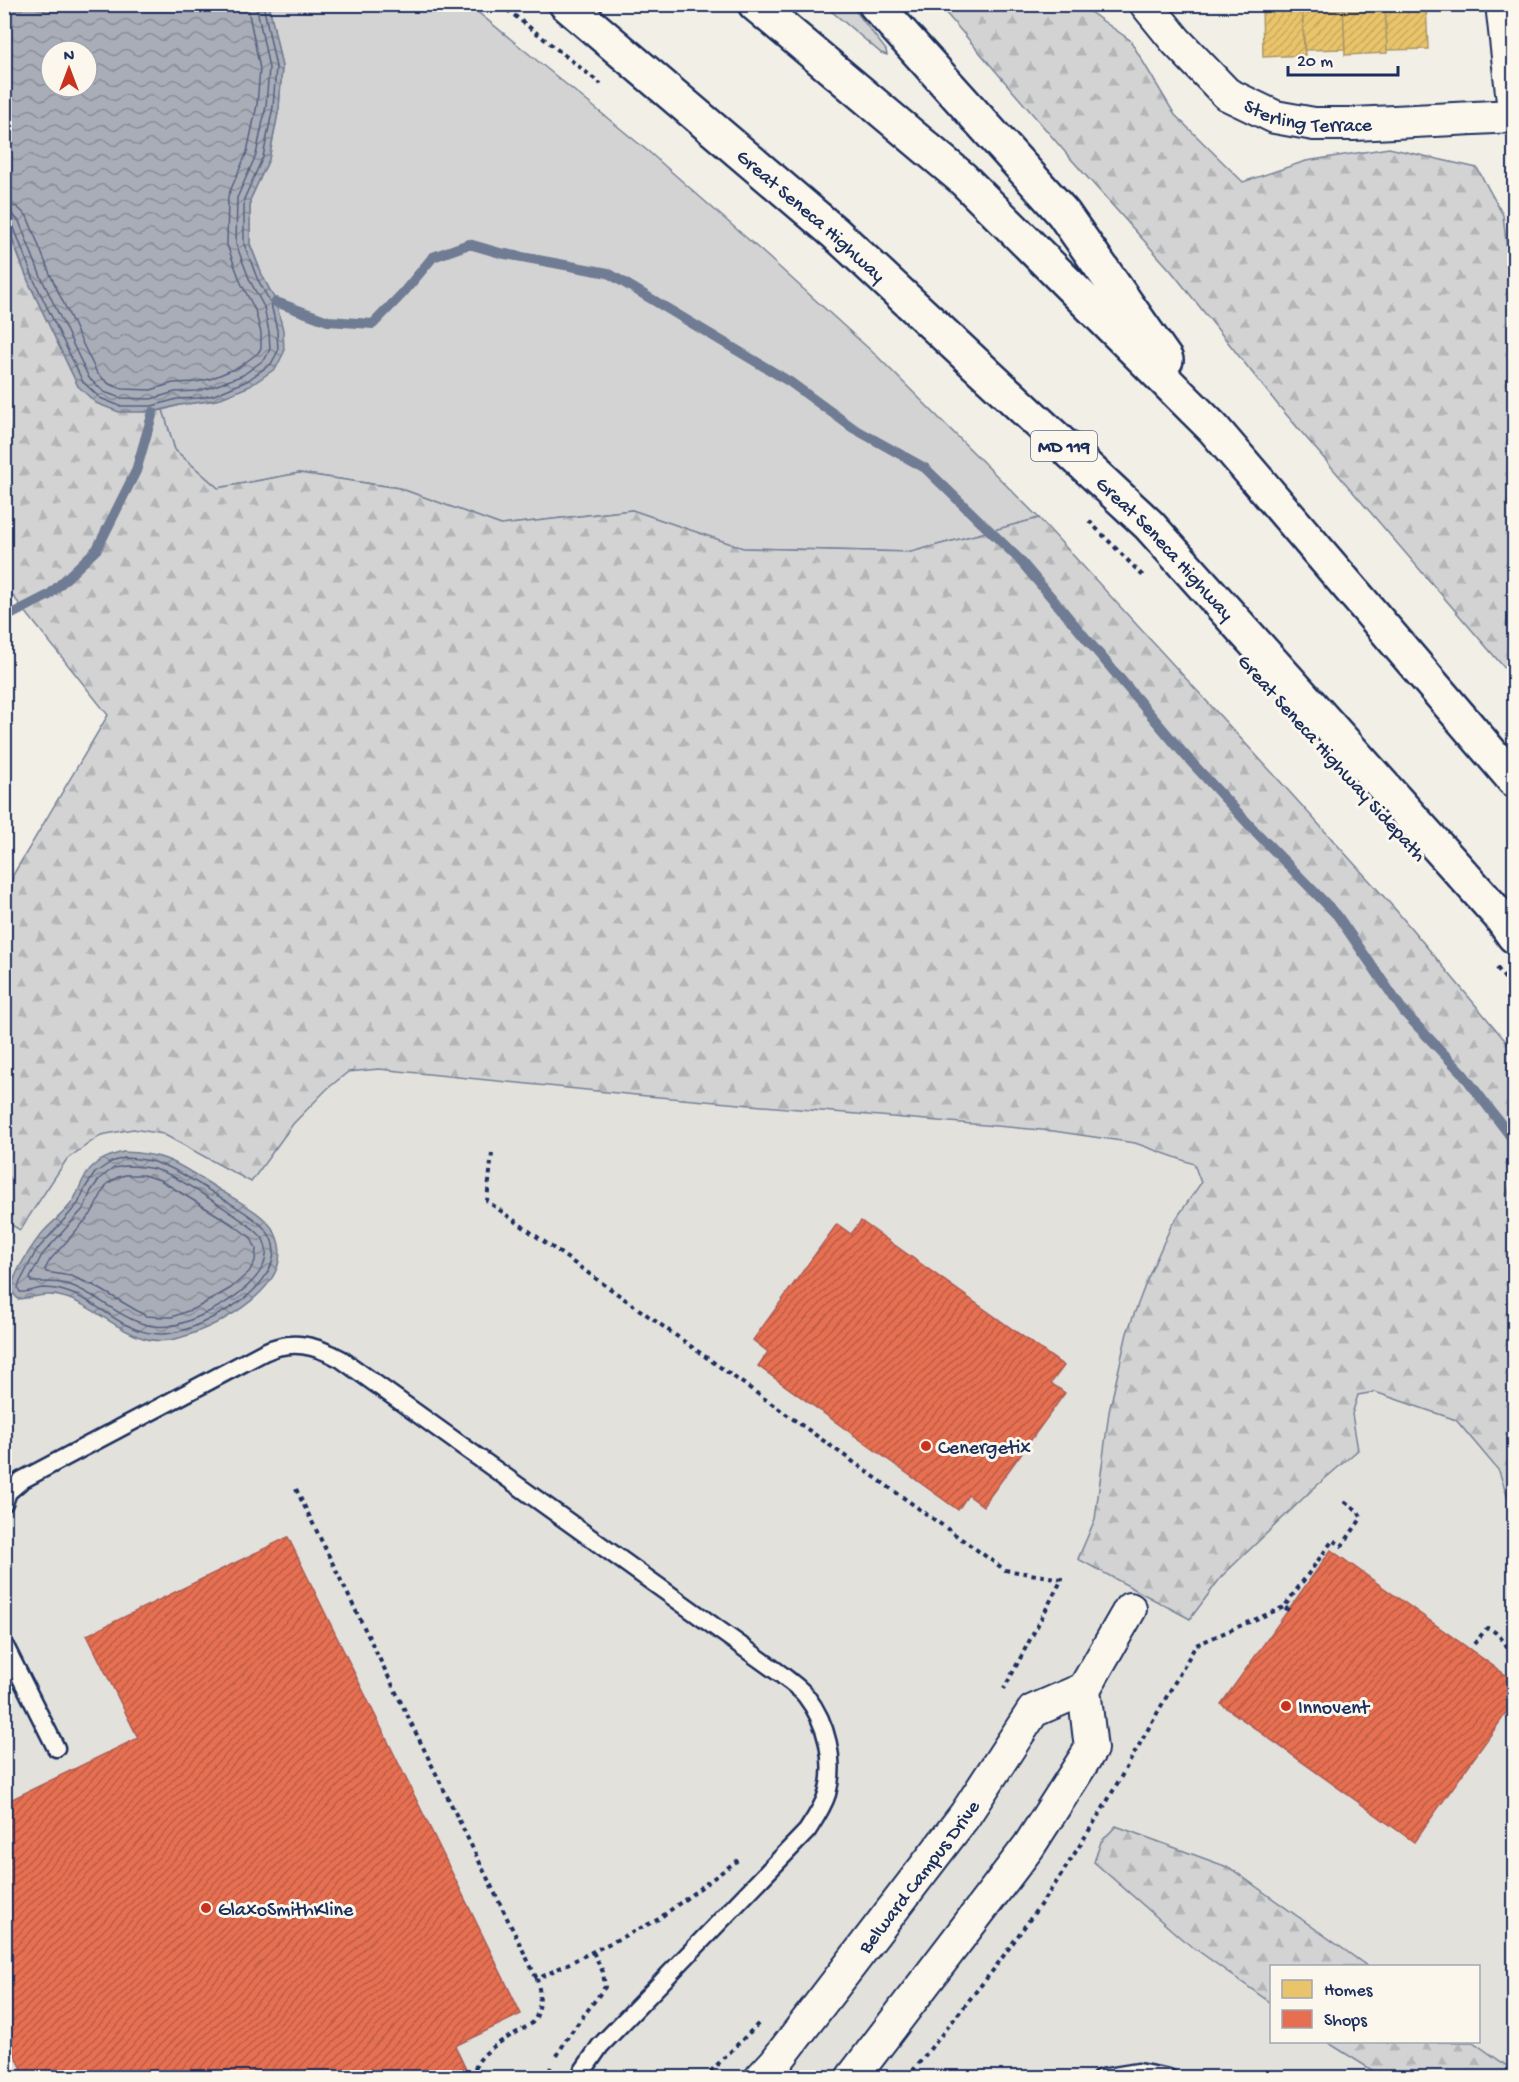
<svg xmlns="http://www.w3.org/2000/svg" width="1519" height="2082" font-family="'Gochi Hand',sans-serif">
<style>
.built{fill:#e2e1dc;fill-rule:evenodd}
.green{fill:#d2d3d2;stroke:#768198;stroke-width:1.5}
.forest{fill:url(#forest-firs);stroke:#768198;stroke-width:1.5}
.water{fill:url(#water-waves);stroke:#707b93;stroke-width:1.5;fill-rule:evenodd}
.homes{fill:url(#homes-hatch);stroke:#ab9766;stroke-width:1.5}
.shops{fill:url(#shops-hatch);stroke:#aa5c55;stroke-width:1.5}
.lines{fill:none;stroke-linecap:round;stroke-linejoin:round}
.shore{stroke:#546182;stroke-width:1.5}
.stream{stroke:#707b93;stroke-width:10}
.service-casing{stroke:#1b2f5e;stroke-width:21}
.minor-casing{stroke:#1b2f5e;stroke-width:36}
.primary-casing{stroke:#1b2f5e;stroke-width:38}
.path{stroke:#1b2f5e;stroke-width:4;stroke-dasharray:4.5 4.5;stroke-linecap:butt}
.service{stroke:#fbf7ec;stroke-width:16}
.minor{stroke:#fbf7ec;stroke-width:32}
.primary{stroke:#fbf7ec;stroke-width:33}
.poi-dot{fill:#c8321e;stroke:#fbf7ec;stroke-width:2}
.labels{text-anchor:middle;stroke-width:6;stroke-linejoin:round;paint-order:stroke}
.shield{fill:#fbf7ec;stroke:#5e6b89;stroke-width:1.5}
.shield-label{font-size:18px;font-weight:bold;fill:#1b2f5e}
.street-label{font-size:20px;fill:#1b2f5e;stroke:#fbf7ec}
.poi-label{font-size:20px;fill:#1b2f5e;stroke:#fbf7ec;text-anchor:start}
</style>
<defs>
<pattern id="forest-firs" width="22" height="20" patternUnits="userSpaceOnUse" patternTransform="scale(1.5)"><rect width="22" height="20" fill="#d2d3d2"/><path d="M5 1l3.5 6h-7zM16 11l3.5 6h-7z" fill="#b4b5b7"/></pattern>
<pattern id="water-waves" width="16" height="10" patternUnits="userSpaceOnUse" patternTransform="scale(1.5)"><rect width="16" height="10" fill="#a9adb7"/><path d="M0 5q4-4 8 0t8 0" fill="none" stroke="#898d98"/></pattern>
<pattern id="homes-hatch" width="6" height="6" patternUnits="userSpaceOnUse" patternTransform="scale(1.5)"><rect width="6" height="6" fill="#e9c46a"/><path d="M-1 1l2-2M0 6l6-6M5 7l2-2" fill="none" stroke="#c7a95e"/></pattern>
<pattern id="shops-hatch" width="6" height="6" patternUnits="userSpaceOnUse" patternTransform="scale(1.5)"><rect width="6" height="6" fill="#e76f51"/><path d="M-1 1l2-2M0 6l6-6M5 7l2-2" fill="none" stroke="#ba5c46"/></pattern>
</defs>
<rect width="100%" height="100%" fill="#f2efe6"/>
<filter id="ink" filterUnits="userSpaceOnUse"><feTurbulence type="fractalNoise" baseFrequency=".0167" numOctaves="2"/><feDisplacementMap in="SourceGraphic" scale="12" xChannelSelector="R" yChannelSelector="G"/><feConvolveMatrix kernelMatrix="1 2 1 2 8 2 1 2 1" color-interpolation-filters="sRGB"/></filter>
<g filter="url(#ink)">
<path class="built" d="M4,993L1244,1034L1514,1283V2077L5,2078ZM1272,1966H1478V2042H1272Z"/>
<path class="green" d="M269,5H469L649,152L767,256L878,357L1039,518L911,552L742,548L632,510L501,525L399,488L300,473L218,488L175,450L163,410L179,405L216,400L276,302L262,275L250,244V200L269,159L279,108L282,67Z
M824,5H851L886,50L887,55L881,53Z"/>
<path class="forest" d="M939,5H1080L1130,40L1175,115L1243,182L1306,161L1389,148L1477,168L1503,215L1514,311V679L1278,405L1172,272L1071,159Z
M4,220L29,283L78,386L153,412L163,410L175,450L218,488L299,473L399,488L501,525L632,510L743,548L911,552L1039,518L1277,778L1395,909L1514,1051V1516L1499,1471L1456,1420L1375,1392L1358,1395L1352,1414L1358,1450L1313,1489L1222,1576L1190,1619L1078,1559L1095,1519L1109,1412L1127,1333L1147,1280L1171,1226L1201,1183L1194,1164L1135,1143L1053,1131L636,1095L379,1069L348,1072L327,1089L293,1124L251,1182L163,1134L133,1129L101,1135L67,1159L20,1230L5,1221L4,955L13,875L108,715L5,586Z
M1116,1826L1230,1868L1367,1966H1272L1271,2003L1183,1940L1094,1862L1101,1842Z
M1327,2042H1473L1514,2071V2077H1383Z"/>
<path class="water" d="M5,4L269,5L282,67L279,108L269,159L250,200V244L262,275L276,302L283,330L284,352L276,368L250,386L216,400L179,405L153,412H119L96,403L78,386L29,283L5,220ZM51,51H87V87H51Z
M123,1152C167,1153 179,1165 215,1187C232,1198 266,1214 275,1233C300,1285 218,1327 179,1338C132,1352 104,1308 63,1297C46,1292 34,1298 18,1299C15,1296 12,1293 12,1288C12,1275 35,1241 44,1231C53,1221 65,1213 73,1201C79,1191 82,1178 90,1169C99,1159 112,1155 123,1152Z"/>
<path class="homes" d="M1262,4H1302L1305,55L1263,57Z
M1302,4H1343L1345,49L1304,50Z
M1343,4H1385L1387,53L1345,55Z
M1385,4H1426L1428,49L1387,50Z"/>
<path class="shops" d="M861,1221L1064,1366L1051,1383L1065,1393L983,1506L968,1495L958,1510L758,1366L768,1352L753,1340L837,1224L851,1234Z
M288,1537L521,2014L455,2046L470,2078H5L22,2069L4,2034V1803L138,1738L87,1635Z
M1331,1550L1514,1681V1702L1414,1842L1221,1704Z"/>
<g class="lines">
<path class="shore" d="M4,204L17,207L27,216L50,274L78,334L97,373L109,384L123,389L151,390L173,383L196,382L210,379L239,367L258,353L261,348V333L255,310L241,283L227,245L228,196L247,152L257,105L260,69L247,4
M4,213L13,215L19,221L41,277L89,378L104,392L121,398L151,399L175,392L197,391L212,387L243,375L265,359L270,349L269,332L264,307L250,281L236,244L237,198L256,155L266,106L269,68L256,4
M4,221H9L13,225L34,280L83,382L100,398L120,406H152L177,399L198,398L214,395L247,381L271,364L278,351L277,330L271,304L257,278L244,244V199L263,157L273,107L276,67L263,4
M124,1158C165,1159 182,1174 215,1194C231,1204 251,1214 264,1228C291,1258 256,1293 230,1308C210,1319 187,1333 163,1334C122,1335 101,1301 64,1291C58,1289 48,1288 42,1288C34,1289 27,1293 20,1292L18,1288L20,1282L36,1251L78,1204L85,1188L95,1173L111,1162Z
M125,1166C138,1166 149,1167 161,1171C176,1176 257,1227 263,1239C283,1279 204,1318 175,1325C132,1335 104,1295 67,1284C55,1281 42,1282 31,1282L30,1278L42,1255L84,1208L91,1191L100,1178L114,1168Z
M126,1175H143L160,1180L232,1224L251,1238L256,1249L255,1261L249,1272L231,1288L198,1307L172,1317H162L146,1316L93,1285L71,1276L46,1272L45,1269L50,1260L91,1214L107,1184L118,1177Z"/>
<path class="stream" d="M276,302L328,321L373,324L403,293L433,257L469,244L500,253L608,273L790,382L853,428L925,468L1018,558L1183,753L1254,830L1337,915L1404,1012L1463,1074L1514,1141
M4,618L49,595L97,549L136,471L153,412"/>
<g class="service-casing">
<path id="service" d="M4,1503L8,1492L22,1480L264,1352C292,1339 315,1345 341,1359L782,1675C790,1682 800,1688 806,1696C827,1723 836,1761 827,1794C823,1807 814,1820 807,1831L600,2046L578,2078
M4,1644L56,1748
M1101,2078L1138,2072L1169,2078"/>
</g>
<g class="minor-casing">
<g id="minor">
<path id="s1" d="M1146,4L1176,41L1227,94L1275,117L1314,124H1354L1514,116"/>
<path d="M1502,4L1514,110"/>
<path id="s2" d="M761,2078L775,2063L965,1815L1033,1711L1084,1689"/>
<path d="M852,2078L1029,1846L1091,1749L1084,1689L1130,1609"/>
</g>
</g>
<g class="primary-casing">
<g id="primary">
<path id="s3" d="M566,4L835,233L1149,525L1499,915L1514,936"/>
<path d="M755,4L962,178L1213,428L1514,780"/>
<path d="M875,4L1063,213L1166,360"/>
</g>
</g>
<path class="path" d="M500,4L601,84
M1089,521L1145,578
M1497,968L1514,990
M492,1153L487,1201L1005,1570L1062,1579L1004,1689
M296,1489L537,1979
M1289,1610L1284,1607L1333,1540L1342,1546L1360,1520L1361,1517L1358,1511L1344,1501
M1474,1644L1487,1628C1499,1631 1507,1647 1514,1657
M557,2056L567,2038L605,1987L603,1972L593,1952
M475,2078C469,2054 514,2035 531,2024C542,2013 541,1994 537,1979L657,1920L738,1860
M546,2078L551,2067
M704,2078L761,2021
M907,2078L994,1969L1058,1880L1105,1805L1196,1645L1284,1607"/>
<use href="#service" class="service"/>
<use href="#minor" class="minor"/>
<use href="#primary" class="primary"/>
</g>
</g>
<g class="poi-dot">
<circle cx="926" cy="1446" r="6"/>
<circle cx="1286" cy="1706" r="6"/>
<circle cx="206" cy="1908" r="6"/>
</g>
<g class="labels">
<rect class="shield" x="1031" y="431" width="66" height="30" rx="4.5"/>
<g class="shield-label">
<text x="1064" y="452">MD 119</text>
</g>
<g class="street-label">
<text dy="7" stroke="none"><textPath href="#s1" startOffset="207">Sterling Terrace</textPath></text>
<text dy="7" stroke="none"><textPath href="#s3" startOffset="324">Great Seneca Highway</textPath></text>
<text dy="7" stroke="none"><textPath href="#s3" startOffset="810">Great Seneca Highway</textPath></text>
<text transform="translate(1333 757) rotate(48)" y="7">Great Seneca Highway Sidepath</text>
<text dy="7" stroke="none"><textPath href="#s2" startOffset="256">Belward Campus Drive</textPath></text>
</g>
<g class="poi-label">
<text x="938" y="1453">Cenergetix</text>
<text x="1298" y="1713">Innovent</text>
<text x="218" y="1915">GlaxoSmithKline</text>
</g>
</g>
<rect width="1519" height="2082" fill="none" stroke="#fbf7ec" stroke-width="24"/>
<rect x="12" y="12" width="1495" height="2058" fill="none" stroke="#1b2f5e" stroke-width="2" filter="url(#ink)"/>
<rect x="1270" y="1965" width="210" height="78" fill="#fbf7ec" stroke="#a1a7b3" stroke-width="1.5"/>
<rect x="1282" y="1980" width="30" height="18" fill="#e9c46a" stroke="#a1a7b3" stroke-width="1.5"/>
<text x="1324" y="1995" font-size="18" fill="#1b2f5e">Homes</text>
<rect x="1282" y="2010" width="30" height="18" fill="#e76f51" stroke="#a1a7b3" stroke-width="1.5"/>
<text x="1324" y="2025" font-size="18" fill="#1b2f5e">Shops</text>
<g transform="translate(69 69)"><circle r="28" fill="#fbf7ec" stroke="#a1a7b3" stroke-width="1.5"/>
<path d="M0-4.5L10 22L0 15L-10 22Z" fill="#c8321e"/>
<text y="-9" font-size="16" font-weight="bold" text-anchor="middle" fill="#1b2f5e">N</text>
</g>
<path d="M1288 66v9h110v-9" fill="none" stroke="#1b2f5e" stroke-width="3"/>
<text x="1297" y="66" font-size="18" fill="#1b2f5e" stroke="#fbf7ec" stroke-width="4.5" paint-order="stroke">20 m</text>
</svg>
